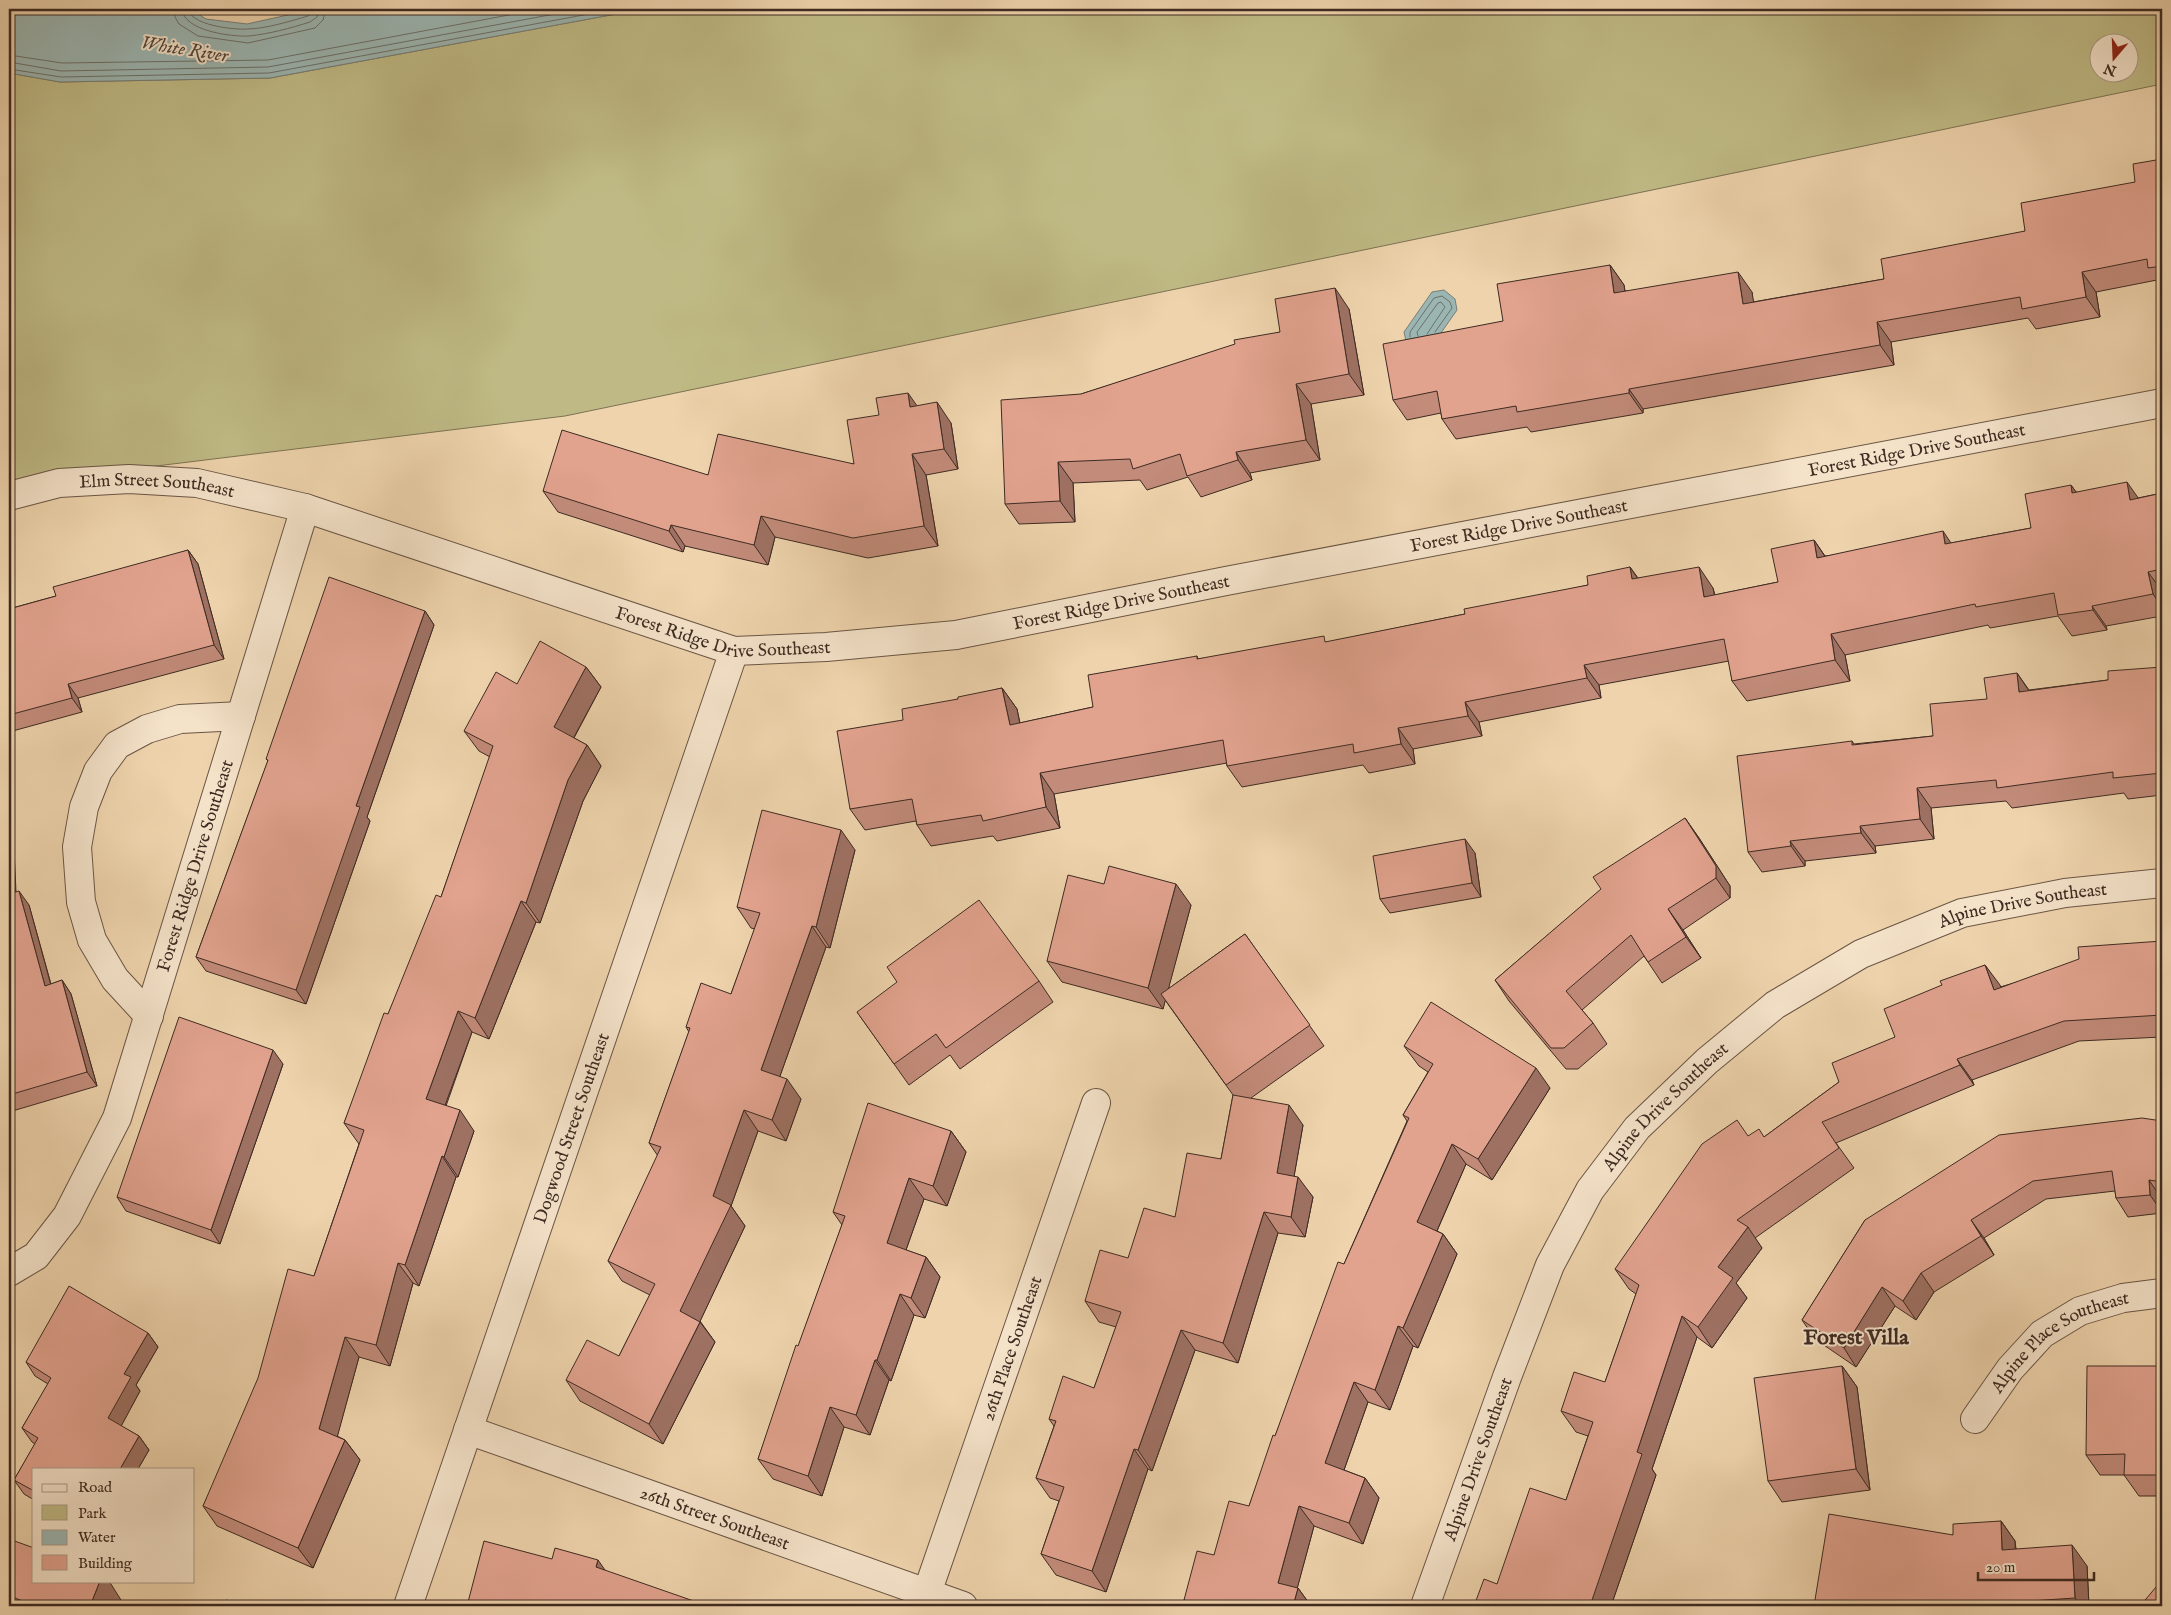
<svg xmlns="http://www.w3.org/2000/svg" width="2171" height="1615" font-family="'IM FELL English',serif">
<style>
.green{fill:#bfba85;stroke:#7e7254;fill-rule:evenodd}
.water{fill:#9bb6b2;stroke:#767e78}
.lines{fill:none;stroke-linecap:round;stroke-linejoin:round}
.shore{stroke:#6c706a;stroke-width:1}
.minor-casing{stroke:#6a5544;stroke-width:30}
.minor{stroke:#f4e2c9;stroke-width:28}
.wall{fill:#c28b7a;stroke:#3e2b22}
.shaded-wall{fill:#9e7163;stroke:#3e2b22}
.building{fill:#e1a28e;stroke:#3e2b22}
.labels{text-anchor:middle;stroke-width:4;stroke-linejoin:round;paint-order:stroke}
.street-label{font-size:18px;fill:#3e2b22;stroke:#f4e2c9}
.water-label{font-size:19px;font-style:italic;fill:#51473f;stroke:#f4e2c9}
.district-label{font-size:22px;font-weight:bold;fill:#3e2b22;stroke:#f4e2c9}
</style>
<rect width="100%" height="100%" fill="#eed3ac"/>
<filter id="stains"><feTurbulence type="fractalNoise" baseFrequency=".004" numOctaves="4"/><feColorMatrix values="0 0 0 0 .2 0 0 0 0 .09 0 0 0 0 .02 0 0 0 .5 -.17"/></filter>
<radialGradient id="worn" r=".72"><stop offset=".6" stop-color="#630" stop-opacity="0"/><stop offset="1" stop-color="#630" stop-opacity=".3"/></radialGradient>
<path class="green" d="M643,9H2162V84L565,416L9,484V73L60,82L270,78ZM2098,42H2128V72H2098Z"/>
<path class="water" d="M9,9H190L206,19L247,24L315,9H643L270,78L60,82L9,73Z
M1444,290L1455,299L1457,310L1429,350L1406,341L1404,332L1432,292Z"/>
<g class="lines">
<path class="shore" d="M174,9L175,17L179,24L198,36L248,43L315,28L323,20L326,9
M182,9C183,31 232,37 249,36C269,34 291,28 310,22L317,17L319,9
M188,9C190,25 233,30 247,29C265,29 291,21 308,16L312,13L313,9
M9,55L62,63L268,60L541,9
M9,62L61,71L268,67L582,9
M9,69L61,77L269,73L616,9
M1418,336L1417,332L1438,303L1441,302L1445,307L1427,334
M1410,337V332L1434,298L1442,296L1450,302L1452,308L1435,332"/>
<g class="minor-casing">
<g id="minor">
<path id="s1" d="M9,496L59,483L129,479L197,483L305,508L734,651L826,647L956,635L1226,581L2162,403"/>
<path d="M149,1016L115,979L92,940L81,902L77,847L84,807L98,771L117,745L147,729L180,719L241,716"/>
<path id="s2" d="M9,1272L36,1256L67,1216L117,1118L305,508"/>
<path id="s3" d="M1975,1419L2010,1369L2042,1334L2080,1311L2123,1298L2162,1293"/>
<path id="s4" d="M468,1430L963,1606"/>
<path id="s5" d="M927,1593L1096,1103"/>
<path id="s6" d="M408,1606L734,651"/>
<path id="s7" d="M1425,1606L1507,1377L1550,1265L1590,1190L1637,1128L1707,1061L1775,1005L1861,954L1962,913L2065,893L2162,883"/>
</g>
</g>
<use href="#minor" class="minor"/>
</g>
<path class="wall" d="M2162,159V288L2157,280L2096,292L2100,317L2036,329L2028,318L1891,342L1894,365L1643,409V413L1531,432L1527,427L1456,439L1442,419L1441,413L1407,420L1393,400L1503,321L1610,265L1624,285L1625,291L1752,292L1753,302L1884,279L2025,231L2135,182Z
M1349,309L1364,395L1311,404L1320,460L1250,473L1252,480L1201,497L1188,477L1147,490L1140,480L1073,483L1075,522L1019,524L1005,504L1081,394L1280,332Z
M917,406L951,423L958,469L926,475L938,546L868,558L775,537L768,565L685,546L683,552L558,512L543,491L708,475L854,464L879,415Z
M2071,485L2076,492L2138,498L2162,493V616L2106,626L2107,630L2072,636L2058,616L1990,628L1988,625L1845,655L1850,681L1747,701L1732,681L1729,661L1599,685L1601,698L1479,722L1482,736L1413,749L1415,764L1369,773L1363,765L1242,787L1227,766V763L1054,794L1060,828L997,841L993,836L931,846L917,825L916,821L865,830L850,809L903,720L958,699L1002,688L1017,709L1020,723L1093,707L1197,656L1198,659L1328,642L1465,614L1588,585L1630,567L1638,578L1713,588L1715,595L1778,582L1814,540L1825,556L1951,543L2031,528Z
M188,550L198,564L224,659L78,698L82,712L9,732V609L56,596Z
M425,611L434,625L367,817L370,821L306,1004L206,971L196,957L268,761L266,759Z
M586,667L601,687L574,738L587,745L601,766L583,801L540,923L536,922L489,1039L472,1032L446,1106L474,1131L458,1177H456L419,1286L413,1283L390,1366L359,1357L337,1436L345,1440L360,1460L313,1568L217,1526L203,1506L314,1276L359,1144L344,1123L388,1014L441,897L490,757L479,751L464,731L517,684Z
M2162,667V795L2128,799L2124,793L2012,808L2006,801L1931,808L1934,839L1875,846L1876,853L1805,861V866L1762,872L1748,852L1852,741L1854,744L1933,736L1987,699L2017,673L2029,690L2108,680Z
M9,802L12,806L16,892L29,905L51,984L62,980L71,994L97,1086L9,1112Z
M1685,818L1699,838L1730,886V898L1683,930L1701,958L1662,983L1644,956L1582,1010L1593,1023L1607,1044L1578,1069H1566L1509,1001L1495,980Z
M855,850L830,948L826,947L780,1076L801,1099L786,1141L758,1131L731,1206L745,1226L700,1321L715,1342L663,1444L580,1401L566,1380L619,1356L650,1295L622,1281L608,1261L658,1156L649,1143L689,1032L686,1027L731,994L755,929L751,928L737,907Z
M1475,853L1481,897L1390,913L1380,899Z
M1104,884L1191,905L1168,989L1245,934L1324,1046L1251,1098L1303,1125L1294,1176L1313,1197L1305,1237L1278,1233L1238,1363L1195,1350L1152,1471L1148,1469L1106,1592L1056,1575L1041,1554L1059,1501L1050,1498L1036,1478L1054,1426L1049,1419L1094,1388L1116,1327L1099,1322L1085,1301L1128,1258L1175,1217L1221,1159L1233,1095L1165,1000L1163,1009L1062,982L1047,961Z
M2162,941V1037L2079,1041L1972,1080L1974,1085L1836,1143L1854,1168L1755,1238L1762,1248L1736,1283L1747,1298L1712,1348L1697,1337L1652,1469L1656,1475L1611,1606H1474L1497,1584L1566,1500L1588,1436L1576,1432L1561,1411L1605,1382L1636,1294L1629,1289L1615,1269L1748,1136L1764,1137L1839,1082L1895,1037L1942,985L1985,965L2000,987Z
M1039,981L1053,1002L960,1069L950,1055L909,1085L857,1012Z
M1404,1046L1550,1088L1492,1180L1466,1164L1437,1231L1443,1234L1457,1254L1418,1348L1413,1346L1390,1410L1368,1402L1344,1470L1365,1478L1379,1498L1363,1544L1314,1526L1297,1588H1298L1311,1606H1188L1184,1600L1214,1555L1249,1506L1275,1436L1344,1264L1407,1121L1403,1115L1428,1072L1419,1066Z
M283,1064L220,1244L126,1211L117,1197Z
M2162,1121V1198H2161L2162,1213L2128,1217L2116,1198L2115,1191L2046,1199L1984,1238L1994,1255L1934,1292L1916,1320L1895,1306L1856,1367L1815,1339L1802,1320L1865,1220Z
M951,1131L966,1152L947,1206L924,1199L906,1250L926,1257L940,1277L925,1318L914,1315L891,1381L889,1380L870,1435L844,1427L822,1496L773,1479L758,1459L842,1225L833,1212Z
M148,1333L158,1347L136,1385L140,1391L121,1426L139,1436L149,1450L138,1469H34V1500L24,1494L14,1480L35,1444L32,1442L22,1428L48,1384L35,1376L26,1362Z
M1842,1366L1857,1387L1870,1490L1782,1502L1768,1481Z
M2162,1366V1496H2139L2124,1475H2100L2086,1455Z
M2001,1521L2015,1541L2016,1549L2087,1566L2089,1606H1814L1953,1535Z
M9,1539L121,1600L119,1606H9Z"/>
<path class="shaded-wall" d="M1610,265L1624,285L1628,313L1614,293Z
M1738,272L1752,292L1757,324L1743,304Z
M2082,272L2096,292L2100,317L2086,297Z
M1335,288L1349,309L1364,395L1349,374Z
M1877,322L1891,342L1894,365L1880,345Z
M1296,384L1311,404L1320,460L1306,440Z
M1629,389L1643,409V413L1629,393Z
M908,393L922,413L910,407Z
M937,402L951,423L958,469L944,449Z
M1236,452L1250,473L1252,480L1238,460Z
M912,454L926,475L938,546L924,526Z
M1058,462L1073,483L1075,522L1060,501Z
M2127,482L2141,502L2130,500Z
M2071,485L2086,506L2072,493Z
M761,516L775,537L768,565L754,545Z
M671,525L685,546L683,552L669,531Z
M1943,531L1957,552L1945,544Z
M1814,540L1828,561L1817,558Z
M188,550L198,564L224,659L214,645Z
M1630,567L1644,588L1632,579Z
M1699,567L1713,588L1719,618L1704,597Z
M2148,572L2162,591V608L2153,594Z
M2092,606L2106,626L2107,630L2093,610Z
M425,611L434,625L367,817L370,821L306,1004L296,990L356,806Z
M1831,634L1845,655L1850,681L1835,660Z
M1584,665L1599,685L1601,698L1587,678Z
M586,667L601,687L568,748L554,727Z
M2017,673L2031,694L2019,692Z
M68,684L78,698L82,712L72,698Z
M1002,688L1017,709L1024,745L1010,725Z
M1465,702L1479,722L1482,736L1468,716Z
M1398,728L1413,749L1415,764L1401,744Z
M587,745L601,766L583,801L540,923L526,903L568,780Z
M1040,773L1054,794L1060,828L1046,807Z
M1917,788L1931,808L1934,839L1920,819Z
M9,802L12,806L16,908L9,897Z
M1685,818L1699,838L1730,886V898L1716,878Z
M1860,826L1875,846L1876,853L1861,833Z
M841,830L855,850L830,948L816,927Z
M1465,839L1475,853L1481,897L1472,883Z
M1790,841L1805,861V866L1791,846Z
M1176,884L1191,905L1163,1009L1148,988Z
M19,891L29,905L55,1000L45,986Z
M521,901L536,922L489,1039L475,1018Z
M1668,909L1683,930L1701,958L1686,937Z
M812,926L826,947L775,1090L761,1070Z
M1985,965L2000,985L2009,1010L1994,990Z
M62,980L71,994L97,1086L87,1072Z
M458,1011L472,1032L440,1119L426,1099Z
M273,1050L283,1064L220,1244L211,1230Z
M1957,1059L1972,1080L1974,1085L1960,1065Z
M1536,1068L1550,1088L1492,1180L1478,1159Z
M787,1079L801,1099L786,1141L772,1120Z
M1289,1105L1303,1125L1291,1194L1277,1173Z
M460,1110L474,1131L458,1177L444,1157Z
M744,1110L758,1131L731,1206L745,1226L695,1332L680,1311L713,1196Z
M951,1131L966,1152L947,1206L933,1186Z
M1452,1144L1466,1164L1432,1242L1417,1222Z
M442,1156L456,1177L419,1286L405,1265Z
M1298,1177L1313,1197L1305,1237L1291,1217Z
M909,1178L924,1199L901,1264L887,1243Z
M2149,1180L2161,1198L2162,1212L2150,1195Z
M1264,1212L1278,1233L1238,1363L1223,1343Z
M1971,1220L1984,1238L1994,1255L1981,1236Z
M1748,1227L1762,1248L1736,1283L1747,1298L1712,1348L1698,1327L1718,1267Z
M1443,1234L1457,1254L1418,1348L1403,1328Z
M926,1257L940,1277L925,1318L911,1298Z
M398,1263L413,1283L390,1366L376,1345Z
M1921,1273L1934,1292L1916,1320L1903,1301Z
M1882,1287L1895,1306L1856,1367L1844,1348Z
M900,1294L914,1315L891,1381L877,1360Z
M1682,1316L1697,1337L1652,1469L1656,1475L1611,1606H1590L1637,1452Z
M700,1322L715,1342L663,1444L649,1424Z
M1398,1326L1413,1346L1390,1410L1375,1390Z
M1181,1330L1195,1350L1152,1471L1138,1450Z
M148,1333L158,1347L136,1385L140,1391L118,1432L108,1418L124,1374Z
M345,1337L359,1357L334,1449L319,1429Z
M875,1360L889,1380L870,1435L856,1415Z
M1842,1366L1857,1387L1870,1490L1856,1469Z
M1354,1382L1368,1402L1339,1484L1325,1463Z
M830,1407L844,1427L822,1496L808,1476Z
M139,1436L149,1450L138,1469H120Z
M345,1440L360,1460L313,1568L298,1548Z
M1134,1449L1148,1469L1106,1592L1092,1571Z
M1365,1478L1379,1498L1363,1544L1349,1523Z
M1299,1506L1314,1526L1293,1604L1278,1583Z
M2001,1521L2015,1541L2016,1571L2002,1550Z
M2072,1545L2087,1566L2089,1606H2080L2075,1598Z
M598,1560L612,1580L596,1567Z
M100,1581H109L121,1600L119,1606H90Z
M1298,1588L1311,1606H1293Z"/>
<path class="building" d="M2162,159V266L2148,268L2147,259L2082,272L2086,297L2022,309L2020,297L1877,322L1880,345L1629,389V393L1517,412L1516,406L1442,419L1437,391L1393,400L1383,344L1503,321L1497,284L1610,265L1614,293L1738,272L1743,304L1884,279L1881,259L2025,231L2021,203L2135,182L2133,164Z
M1335,288L1349,374L1296,384L1306,440L1236,452L1238,460L1187,476L1180,454L1133,469L1130,459L1058,462L1060,501L1005,504L1001,400L1081,394L1235,344L1234,340L1280,332L1275,299Z
M908,393L910,407L937,402L944,449L912,454L924,526L853,538L761,516L754,545L671,525L669,531L543,491L562,430L708,475L718,434L854,464L847,420L879,415L876,398Z
M2127,482L2130,500L2162,493V569L2148,572L2153,594L2092,606L2093,610L2058,615L2054,593L1976,607L1975,604L1831,634L1835,660L1732,681L1724,639L1584,665L1587,678L1465,702L1468,716L1398,728L1401,744L1354,753L1353,744L1227,766L1223,740L1040,773L1046,807L983,821L981,815L917,825L912,799L850,809L837,731L903,720L902,709L958,699V697L1002,688L1010,725L1093,707L1088,675L1197,656V659L1324,636L1325,642L1465,614L1464,609L1588,585L1587,576L1630,567L1632,579L1699,567L1704,597L1778,582L1771,549L1814,540L1817,558L1943,531L1945,544L2031,528L2025,494L2071,485L2072,493Z
M188,550L214,645L68,684L72,698L9,715V609L56,596L53,587Z
M329,577L425,611L356,806L360,807L296,990L196,957L268,760L266,759Z
M540,641L586,667L554,727L587,745L568,780L526,903L521,901L475,1018L458,1011L426,1099L460,1110L444,1157L442,1156L405,1265L398,1263L376,1345L345,1337L319,1429L345,1440L298,1548L203,1506L258,1378L288,1269L314,1276L364,1130L344,1123L384,1013L388,1014L436,895L441,897L493,746L464,731L496,672L517,684Z
M2162,667V773L2113,778V772L1997,788L1996,780L1917,788L1920,819L1860,826L1861,833L1790,841L1791,846L1748,852L1737,756L1852,741V745L1933,736L1930,704L1987,699L1984,678L2017,673L2019,692L2108,680V671Z
M762,810L841,830L816,927L812,926L761,1070L787,1079L772,1120L744,1110L713,1196L731,1205L680,1311L700,1322L649,1424L566,1380L587,1340L619,1356L655,1284L608,1261L661,1147L649,1143L690,1028L686,1027L701,983L731,994L760,913L737,907Z
M1685,818L1716,866V878L1668,909L1686,937L1648,962L1631,935L1566,991L1593,1023L1564,1048H1551L1495,980L1601,889L1593,877Z
M1465,839L1472,883L1380,899L1373,856Z
M1109,866L1176,884L1148,988L1047,961L1068,875L1104,884Z
M19,891L45,986L62,980L87,1072L9,1095V894Z
M979,900L1039,981L946,1048L936,1034L894,1064L857,1012L897,982L887,967Z
M1245,934L1310,1025L1226,1085L1161,994Z
M2162,941V1015L2064,1021L1957,1059L1960,1065L1822,1122L1839,1148L1737,1220L1748,1227L1718,1267L1733,1278L1698,1327L1682,1316L1637,1452L1642,1454L1590,1606H1474L1484,1579L1497,1584L1530,1488L1566,1500L1593,1422L1561,1411L1574,1372L1605,1382L1639,1285L1615,1269L1702,1144L1737,1120L1748,1136L1759,1129L1764,1137L1839,1082L1832,1063L1895,1037L1884,1009L1942,985L1940,981L1985,965L1994,990L2079,959L2078,947Z
M1431,1002L1536,1068L1478,1159L1452,1144L1417,1222L1443,1234L1403,1328L1398,1326L1375,1390L1354,1382L1325,1463L1365,1478L1349,1523L1299,1506L1278,1583L1298,1588L1293,1606H1207L1184,1600L1197,1551L1214,1555L1229,1501L1249,1506L1273,1435L1275,1436L1338,1262L1344,1264L1409,1118L1403,1115L1433,1064L1404,1046Z
M179,1017L273,1050L211,1230L117,1197Z
M1233,1095L1289,1105L1277,1173L1298,1177L1291,1217L1264,1212L1223,1343L1181,1330L1138,1450L1134,1449L1092,1571L1041,1554L1064,1487L1036,1478L1056,1421L1049,1419L1063,1376L1094,1388L1121,1312L1085,1301L1100,1250L1128,1258L1144,1208L1175,1217L1187,1153L1221,1159Z
M868,1103L951,1131L933,1186L909,1178L887,1243L926,1257L911,1298L900,1294L877,1360H875L856,1415L830,1407L808,1476L758,1459L796,1345L798,1346L845,1216L833,1212Z
M2142,1118L2162,1121V1182L2149,1180L2150,1195L2116,1198L2112,1171L2033,1181L1971,1220L1981,1236L1921,1273L1903,1301L1882,1287L1844,1348L1802,1320L1865,1220L1999,1135Z
M69,1286L148,1333L124,1374L131,1377L108,1418L139,1436L120,1469H34V1491L14,1480L38,1438L22,1428L51,1378L26,1362Z
M1842,1366L1856,1469L1768,1481L1754,1378Z
M2087,1366H2162V1475H2124L2125,1454L2086,1455Z
M1829,1514L1953,1535V1524L2001,1521L2002,1550L2072,1545L2075,1598L1956,1606H1814Z
M9,1539L34,1548V1581H100L90,1606H37L9,1596Z
M484,1541L552,1559L555,1548L598,1560L596,1567L708,1606H467Z
M2162,1580V1606H2140Z
M226,1600L246,1606H223Z"/>
<g class="labels">
<g class="street-label">
<text dy="6" stroke="none"><textPath href="#s1" startOffset="1954">Forest Ridge Drive Southeast</textPath></text>
<text dy="6" stroke="none"><textPath href="#s1" startOffset="150">Elm Street Southeast</textPath></text>
<text dy="6" stroke="none"><textPath href="#s1" startOffset="1549">Forest Ridge Drive Southeast</textPath></text>
<text dy="6" stroke="none"><textPath href="#s1" startOffset="1144">Forest Ridge Drive Southeast</textPath></text>
<text dy="6" stroke="none"><textPath href="#s1" startOffset="739">Forest Ridge Drive Southeast</textPath></text>
<text dy="6" stroke="none"><textPath href="#s2" startOffset="456">Forest Ridge Drive Southeast</textPath></text>
<text dy="6" stroke="none"><textPath href="#s7" startOffset="981">Alpine Drive Southeast</textPath></text>
<text dy="6" stroke="none"><textPath href="#s7" startOffset="561">Alpine Drive Southeast</textPath></text>
<text dy="6" stroke="none"><textPath href="#s6" startOffset="505">Dogwood Street Southeast</textPath></text>
<text dy="6" stroke="none"><textPath href="#s3" startOffset="119">Alpine Place Southeast</textPath></text>
<text dy="6" stroke="none"><textPath href="#s5" startOffset="259">26th Place Southeast</textPath></text>
<text dy="6" stroke="none"><textPath href="#s7" startOffset="156">Alpine Drive Southeast</textPath></text>
<text dy="6" stroke="none"><textPath href="#s4" startOffset="262">26th Street Southeast</textPath></text>
</g>
<g class="water-label">
<text transform="translate(185 48) rotate(9)" y="7">White River</text>
</g>
<g class="district-label">
<text x="1856" y="1344">Forest Villa</text>
</g>
</g>
<rect width="2171" height="1615" fill="none" stroke="#eed3ac" stroke-width="30"/>
<rect x="10" y="10" width="2151" height="1595" fill="none" stroke="#3e2b22" stroke-width="2.5"/>
<rect x="15" y="15" width="2141" height="1585" fill="none" stroke="#3e2b22"/>
<rect x="32" y="1468" width="162" height="115" fill="#f4e2c9" stroke="#ab9986"/>
<rect x="42" y="1484" width="25" height="8" fill="#f4e2c9" stroke="#ab9986"/>
<text x="78" y="1492" font-size="15" fill="#3e2b22">Road</text>
<rect x="42" y="1505" width="25" height="15" fill="#bfba85" stroke="#ab9986"/>
<text x="78" y="1518" font-size="15" fill="#3e2b22">Park</text>
<rect x="42" y="1530" width="25" height="15" fill="#9bb6b2" stroke="#ab9986"/>
<text x="78" y="1542" font-size="15" fill="#3e2b22">Water</text>
<rect x="42" y="1555" width="25" height="15" fill="#e1a28e" stroke="#ab9986"/>
<text x="78" y="1568" font-size="15" fill="#3e2b22">Building</text>
<g transform="translate(2114 58) rotate(199)"><circle r="24" fill="#f4e2c9" stroke="#ab9986"/>
<path d="M0-4L9 19L0 12L-9 19Z" fill="#8f2418"/>
<text y="-8" font-size="14" font-weight="bold" text-anchor="middle" fill="#3e2b22">N</text>
</g>
<path d="M1978 1572v8h116v-8" fill="none" stroke="#3e2b22" stroke-width="2.5"/>
<text x="1986" y="1572" font-size="15" fill="#3e2b22" stroke="#f4e2c9" stroke-width="4" paint-order="stroke">20 m</text>
<rect width="100%" height="100%" filter="url(#stains)"/>
<rect width="100%" height="100%" fill="url(#worn)"/>
</svg>
